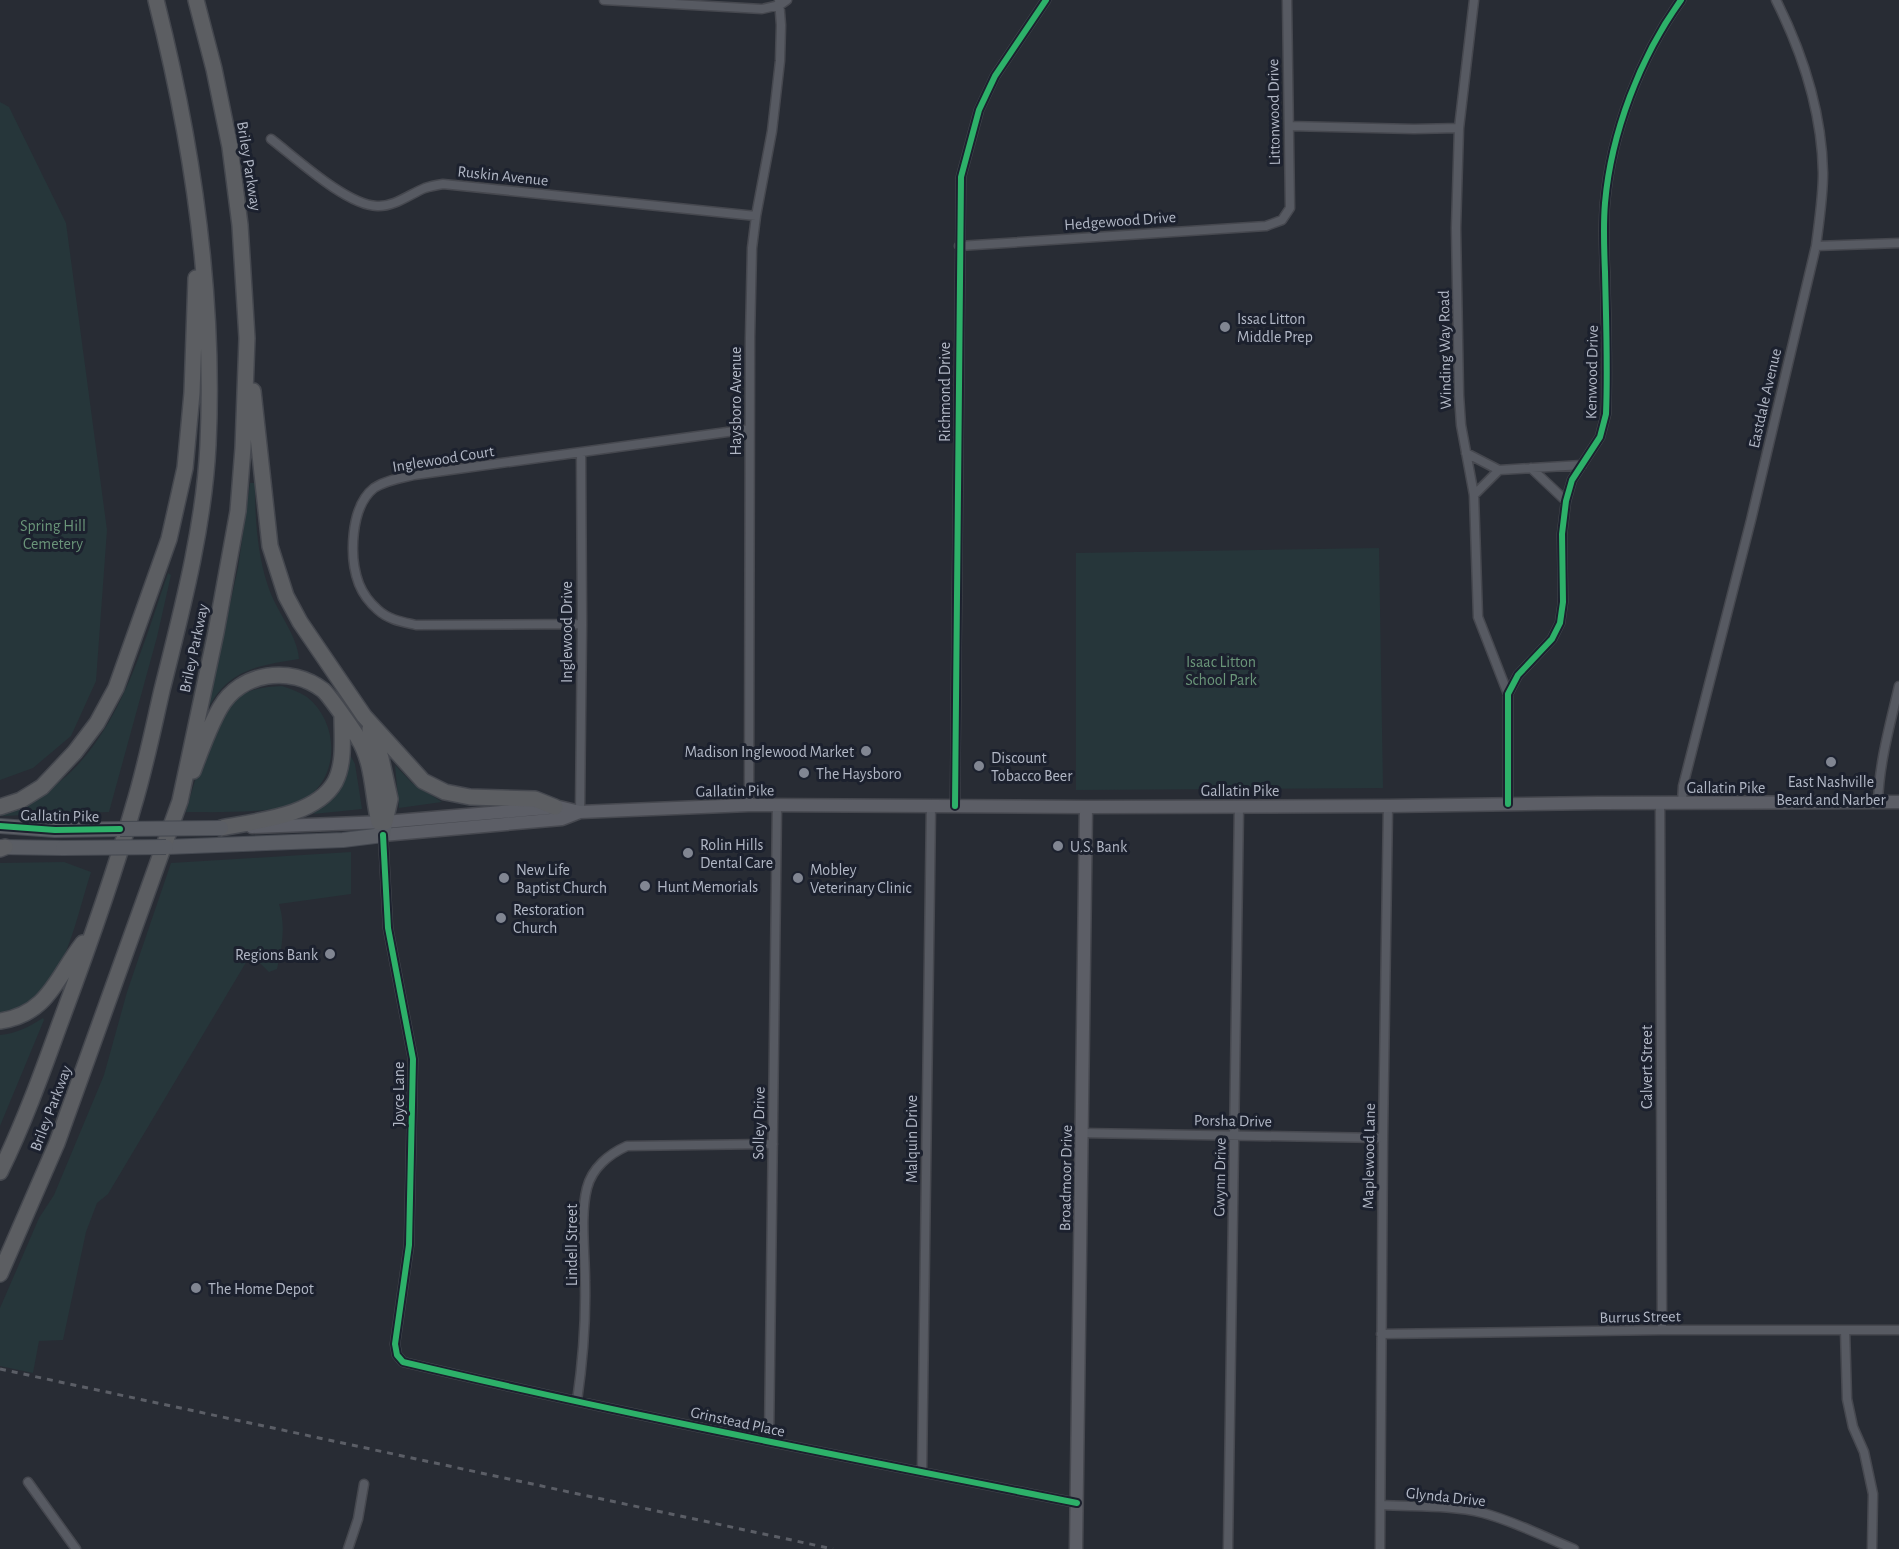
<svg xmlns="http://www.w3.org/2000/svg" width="1899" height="1549" font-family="'Alegreya Sans',sans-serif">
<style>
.green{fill:#26363a}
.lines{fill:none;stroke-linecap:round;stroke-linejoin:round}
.minor-casing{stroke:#46484f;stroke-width:11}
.secondary-casing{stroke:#46484f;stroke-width:15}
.primary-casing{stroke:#454951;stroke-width:16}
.motorway-casing{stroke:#45484f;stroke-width:18}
.minor{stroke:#575a62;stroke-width:8}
.secondary{stroke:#5c5e66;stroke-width:12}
.primary{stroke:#5a5d64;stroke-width:14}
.motorway{stroke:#5c5e62;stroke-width:15}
.rail{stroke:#5b5e66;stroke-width:3;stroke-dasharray:6 6;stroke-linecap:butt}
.primary-bridge-casing{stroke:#454951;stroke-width:16;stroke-linecap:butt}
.primary-bridge{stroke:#5a5d64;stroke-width:14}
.cycleway-casing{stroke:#1c212e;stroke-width:10}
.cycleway{stroke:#2db169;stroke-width:6}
.poi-dot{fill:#818692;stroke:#1c212e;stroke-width:2}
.labels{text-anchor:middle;stroke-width:6;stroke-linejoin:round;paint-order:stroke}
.street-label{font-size:16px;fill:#b1b7c5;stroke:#1c212e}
.poi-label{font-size:16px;fill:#b1b7c5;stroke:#1c212e;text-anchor:start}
.park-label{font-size:16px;fill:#6a9579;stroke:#1c212e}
</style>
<rect width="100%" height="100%" fill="#282c34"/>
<path class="green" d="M0,102L9,107L66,223L107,530L96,681L71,736L33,768L0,780Z
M250,483H255C255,518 257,553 268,586C275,609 298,636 299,659C256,666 228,669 206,712L238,568Z
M1379,548L1383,788L1076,790V553Z
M168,573L171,575L157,637L109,812L2,816V813C14,808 28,803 39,796C115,752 141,651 168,573Z
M282,686C291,689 299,692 307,697C341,724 340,782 300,802C277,814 213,812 186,812C194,782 213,717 237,698C249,688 267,687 282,686Z
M349,753L355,764L362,809L313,814L334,793Z
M395,765L412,783L442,802L399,808Z
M351,852V894L279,904C286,926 282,947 277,969L269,972L251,954L108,1194L97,1203L86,1232L63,1340L39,1341L33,1373L0,1366V1308L39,1218L54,1195L104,1075L127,992L171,863Z
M64,862L91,872C80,906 68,963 45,990C33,1003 17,1009 0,1014V863Z
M43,1018L44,1020L0,1126V1035C16,1034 30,1026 43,1018Z"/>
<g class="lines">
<g class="minor-casing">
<path id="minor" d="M604,0L762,9L780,5L787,0
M1474,0L1459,128L1456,228L1459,395L1461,425L1474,495L1478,617L1508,694
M1289,126L1414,129L1459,128
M271,139C296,158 346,205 377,206C394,207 410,194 425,188C431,186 437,185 443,184L756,216
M959,246L1266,226L1282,220L1290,208L1287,0
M1816,246L1899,243
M1466,453L1499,470
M1531,468L1566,501
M1474,495L1499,470L1582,465
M582,624L416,625C403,622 389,620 378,610C370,603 363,594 359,584C349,558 350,507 374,488C386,480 401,478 414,475L749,429
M1682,803L1683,786L1751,520L1816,246C1819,222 1823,197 1823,173C1822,112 1803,54 1776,0
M1878,803C1879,763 1890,725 1899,686
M1508,804V694L1518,675L1552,639L1560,623L1563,602L1562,534L1566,501L1572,480L1600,437L1606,414C1608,367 1606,319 1605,272C1604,249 1603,226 1605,203C1611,133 1640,57 1681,0
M1660,804L1662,1330
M749,805L750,338L752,248L756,216L772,131L780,61L781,25L779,0
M955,806L961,177L979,110L995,76L1046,0
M580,812L582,624L581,453
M383,835L388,928L413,1059L409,1245L395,1344L397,1355L403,1362C626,1415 852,1458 1077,1503
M1083,1133L1383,1138
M1845,1330L1847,1399L1853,1427L1864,1452L1873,1494L1872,1549
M1381,1334L1662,1330H1899
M577,1401C583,1360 586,1321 585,1281C585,1252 580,1215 587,1188C592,1168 609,1154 627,1146L773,1144
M769,1441L777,805
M922,1472L931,806
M28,1482L76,1549
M1381,1505C1415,1507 1450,1505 1483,1513C1514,1521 1544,1537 1574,1549
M348,1549L358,1519L364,1484
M1228,1549L1239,806
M1380,1549L1383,1138L1388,806"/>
</g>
<g class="secondary-casing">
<path id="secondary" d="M380,826L383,835L562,819L580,812
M252,827L385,822L559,807L580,812L749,805L1086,807L1388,806L1598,803L1899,802
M1076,1549L1086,807"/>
</g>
<g class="primary-casing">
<path id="primary" d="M0,826L55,830L120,829
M0,847L63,848
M166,847L343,840L383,835L385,822"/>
</g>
<g class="motorway-casing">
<path id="motorway" d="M253,391L270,546L286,596L300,622L364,716L423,781L445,792L470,797L535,799L555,807
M370,729L381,758L390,799L385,822
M193,771C201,750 209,727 220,708C240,672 291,665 323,690C329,695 354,731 358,738C374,764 372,794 379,822
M0,807L21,800L42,787L75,752L97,723L116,688L169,539L185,468L192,393L196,278
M221,828C256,821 316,816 335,782C345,763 342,737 342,717
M0,849L5,847
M0,1021C49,1014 57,976 83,943
M0,1172C23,1125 41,1076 59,1026C86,954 112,882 133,808C145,769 153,729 162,690C182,610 204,527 208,445C215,295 193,145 156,0
M0,1274L57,1143L180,801L216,632L238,511L243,448L247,338L240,225L230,147L214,69L196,0"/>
</g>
<use href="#minor" class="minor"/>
<use href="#secondary" class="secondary"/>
<use href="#primary" class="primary"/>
<use href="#motorway" class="motorway"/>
<path class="rail" d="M0,1369L833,1549"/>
<g class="primary-bridge-casing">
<path id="primary-bridge" d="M120,829L221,828
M63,848L166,847"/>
</g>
<use href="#primary-bridge" class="primary-bridge"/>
<g class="cycleway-casing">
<path id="cycleway" d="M1508,804V694L1518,675L1552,639L1560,623L1563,602L1562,534L1566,501L1572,480L1600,437L1606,414C1608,367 1606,319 1605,272C1604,249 1603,226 1605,203C1611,133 1640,57 1681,0
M955,806L961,177L979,110L995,76L1046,0
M0,826L55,830L120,829
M383,835L388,928L413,1059L409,1245L395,1344L397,1355L403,1362C626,1415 852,1458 1077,1503"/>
</g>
<use href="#cycleway" class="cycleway"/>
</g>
<g class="poi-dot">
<circle cx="1225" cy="327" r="6"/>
<circle cx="866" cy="751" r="6"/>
<circle cx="1831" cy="762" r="6"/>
<circle cx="979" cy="766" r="6"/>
<circle cx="804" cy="773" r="6"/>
<circle cx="1058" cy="846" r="6"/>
<circle cx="688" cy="853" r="6"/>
<circle cx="504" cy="878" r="6"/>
<circle cx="798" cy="878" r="6"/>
<circle cx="645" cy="886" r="6"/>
<circle cx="501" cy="918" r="6"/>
<circle cx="330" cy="954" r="6"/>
<circle cx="196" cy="1288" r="6"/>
</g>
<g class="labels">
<g class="street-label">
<text transform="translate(1273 112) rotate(-91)" y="6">Littonwood Drive</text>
<text transform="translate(250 166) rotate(81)" y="6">Briley Parkway</text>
<text transform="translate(503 175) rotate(6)" y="6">Ruskin Avenue</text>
<text transform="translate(1120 220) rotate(-4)" y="6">Hedgewood Drive</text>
<text transform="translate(1444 350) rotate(-91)" y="6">Winding Way Road</text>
<text transform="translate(1591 372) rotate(-89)" y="6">Kenwood Drive</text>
<text transform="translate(944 392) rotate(-90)" y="6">Richmond Drive</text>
<text transform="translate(1764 398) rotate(-77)" y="6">Eastdale Avenue</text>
<text transform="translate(735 401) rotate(-90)" y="6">Haysboro Avenue</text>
<text transform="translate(443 458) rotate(-9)" y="6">Inglewood Court</text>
<text transform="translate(566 632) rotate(-90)" y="6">Inglewood Drive</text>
<text transform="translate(193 648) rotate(-78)" y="6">Briley Parkway</text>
<text x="1726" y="793">Gallatin Pike</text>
<text transform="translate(735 790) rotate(-1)" y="6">Gallatin Pike</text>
<text x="1240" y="796">Gallatin Pike</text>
<text transform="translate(60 815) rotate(1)" y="6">Gallatin Pike</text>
<text transform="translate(1646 1067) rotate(-90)" y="6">Calvert Street</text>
<text transform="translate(398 1094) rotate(-90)" y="6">Joyce Lane</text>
<text transform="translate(50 1108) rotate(-69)" y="6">Briley Parkway</text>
<text transform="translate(1233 1120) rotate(1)" y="6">Porsha Drive</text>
<text transform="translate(758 1123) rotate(-89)" y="6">Solley Drive</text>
<text transform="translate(911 1139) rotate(-90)" y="6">Malquin Drive</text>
<text transform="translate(1368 1156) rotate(-89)" y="6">Maplewood Lane</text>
<text transform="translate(1219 1177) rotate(-89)" y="6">Gwynn Drive</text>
<text transform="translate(1065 1178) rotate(-89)" y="6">Broadmoor Drive</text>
<text transform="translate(571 1245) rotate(-90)" y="6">Lindell Street</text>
<text transform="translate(1640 1316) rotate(-1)" y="6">Burrus Street</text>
<text transform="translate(738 1421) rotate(12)" y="6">Grinstead Place</text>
<text transform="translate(1446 1496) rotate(6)" y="6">Glynda Drive</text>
</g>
<g class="poi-label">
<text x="1237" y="324">Issac Litton<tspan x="1237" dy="18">Middle Prep</tspan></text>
<text x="854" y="757" text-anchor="end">Madison Inglewood Market</text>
<text x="991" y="763">Discount<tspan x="991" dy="18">Tobacco Beer</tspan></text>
<text x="816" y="779">The Haysboro</text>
<text x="1831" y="787" text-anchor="middle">East Nashville<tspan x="1831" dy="18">Beard and Narber</tspan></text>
<text x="700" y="850">Rolin Hills<tspan x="700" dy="18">Dental Care</tspan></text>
<text x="1070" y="852">U.S. Bank</text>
<text x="516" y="875">New Life<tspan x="516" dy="18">Baptist Church</tspan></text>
<text x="810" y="875">Mobley<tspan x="810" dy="18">Veterinary Clinic</tspan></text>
<text x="657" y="892">Hunt Memorials</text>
<text x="513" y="915">Restoration<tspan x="513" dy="18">Church</tspan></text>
<text x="318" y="960" text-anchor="end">Regions Bank</text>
<text x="208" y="1294">The Home Depot</text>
</g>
<g class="park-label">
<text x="53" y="531">Spring Hill<tspan x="53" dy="18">Cemetery</tspan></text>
<text x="1221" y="667">Isaac Litton<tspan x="1221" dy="18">School Park</tspan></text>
</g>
</g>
</svg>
